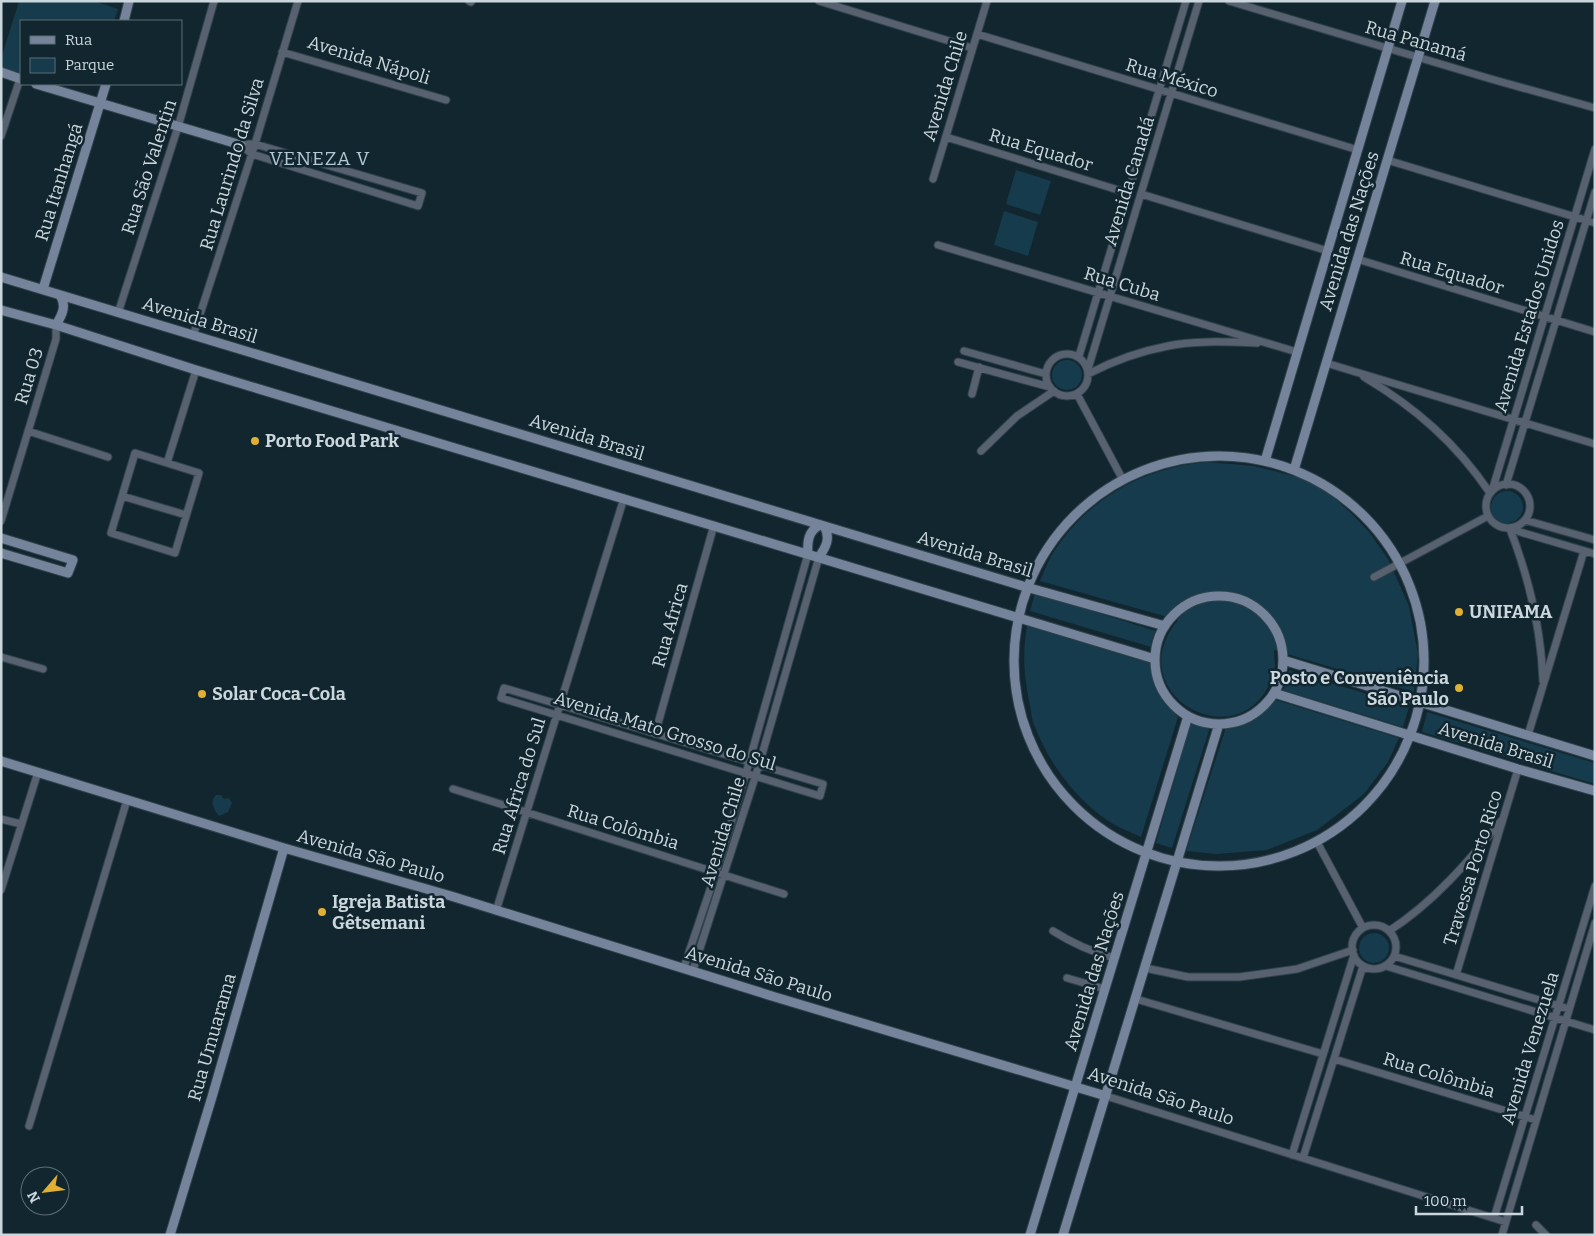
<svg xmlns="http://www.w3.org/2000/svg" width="1596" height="1236" font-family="Bitter,serif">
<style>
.green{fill:#153b4c}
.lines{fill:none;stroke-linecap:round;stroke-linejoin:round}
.street-casing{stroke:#30424b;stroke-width:9}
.secondary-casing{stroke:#30424b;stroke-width:11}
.street{stroke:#57616f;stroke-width:7}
.secondary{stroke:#75849b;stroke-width:9}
.poi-dot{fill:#dfb034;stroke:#12262f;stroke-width:2}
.labels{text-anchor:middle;stroke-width:5;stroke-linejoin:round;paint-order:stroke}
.street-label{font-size:18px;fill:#cbd7dd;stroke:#12262f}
.poi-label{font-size:18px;font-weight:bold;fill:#cbd7dd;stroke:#12262f;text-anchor:start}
.neighbourhood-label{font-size:19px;letter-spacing:1px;fill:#b1c9d5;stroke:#12262f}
</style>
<rect width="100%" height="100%" fill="#12262f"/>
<path class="green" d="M19,1H94L118,9L114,21H21V75L1,69V59Z
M1016,170L1051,181L1040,215L1006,204Z
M1004,211L1038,222L1028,256L994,245Z
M1052 375a15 15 0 1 1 30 0a15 15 0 1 1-30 0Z
M1206,462L1254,466L1305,479L1327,491L1351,513L1369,532L1388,559L1409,606L1418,654L1414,692L1274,650C1274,657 1276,665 1274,672C1247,765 1115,696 1178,620L1040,581C1044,572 1047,562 1053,553C1087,499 1143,468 1206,462Z
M1491 507a16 16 0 1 1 32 0a16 16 0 1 1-32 0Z
M1035,593L1156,631L1152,639L1151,647L1030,611Z
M1027,625L1150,663L1156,689L1178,717L1141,837C1130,832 1117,827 1107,820C1075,798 1049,763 1035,727C1032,721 1031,712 1030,705C1024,676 1022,655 1027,625Z
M1289,670L1409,707L1403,727L1283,690L1287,681Z
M1276,700L1399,738L1388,762L1364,794L1317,830L1267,850L1217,854L1186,851L1226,727C1247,725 1261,714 1276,700Z
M1427,712L1595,763V784L1422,732Z
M1191,721L1202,726L1210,727L1172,848L1156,843Z
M216,795H221L224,799L229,798L232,803L228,812L219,816C214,809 209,803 216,795Z
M1359 948a15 15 0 1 1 30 0a15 15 0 1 1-30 0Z"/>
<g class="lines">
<g class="street-casing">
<path id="street" d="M469,1L471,2
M819,1L972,48
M1229,1L1491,79L1595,108
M977,34L1358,150
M282,52L446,100
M1,136L20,79
M946,137L1128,193
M247,144H255L422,193L418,206L252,154L241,145Z
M1387,160L1595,223
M933,179L987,1
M1141,194L1328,251
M938,245L1297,352
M1357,259L1595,332
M118,313L178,127L214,1
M193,336L255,144L298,1
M964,351L1046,374
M1046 375a21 21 0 1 1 42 0a21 21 0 1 1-42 0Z
M1079,356L1186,1
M958,362L1050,387
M1326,363L1595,444
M1088,369L1199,1
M1088,374C1113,361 1141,351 1168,346C1193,340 1231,342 1257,343
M1364,377C1416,408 1456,443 1490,493
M972,394L979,367
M1077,394L1123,480
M28,431L108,457
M981,451L1017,416L1054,391
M135,453L199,473L175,553L111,533Z
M167,463L196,370
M1486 506a22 22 0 1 1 44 0a22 22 0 1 1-44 0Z
M1506,485L1595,192
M1492,491L1595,149
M122,496L186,515
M1525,520L1595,540
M1,521L56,339V325
M1513,528L1520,532L1595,554
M1510,529C1529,578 1541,628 1543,681
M1374,577L1488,516
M1,657L43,669
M504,688L823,784L820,796L501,698Z
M655,734L714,525
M1528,735L1584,551
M453,789L784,894
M1,819L21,824
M1317,842L1363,928
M1,890L38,772
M496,911L624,498
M1352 947a22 22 0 1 1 44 0a22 22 0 1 1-44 0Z
M1053,931C1072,943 1092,952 1114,958
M1389,931C1434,902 1468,862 1501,821
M1394,956L1569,1009
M1386,966L1595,1030
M684,967L716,872L746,773L808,554
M1145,968L1188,977H1239L1297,969L1353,950
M693,970L759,765L819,557
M1456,975L1518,769
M1067,978L1105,989
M1136,999L1323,1054
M1334,1059L1536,1120
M1106,1096L1506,1222
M29,1126L127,800
M1292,1155L1354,955
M1303,1158L1363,966
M1494,1218L1595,886
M1536,1225L1546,1235
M1502,1235L1595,923"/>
</g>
<g class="secondary-casing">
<path id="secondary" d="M124,21L129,1
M1,72L21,79
M36,84L241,145
M1,277L1026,587L1165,626
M43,289L106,84
M1,310L56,325L196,370L1155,659
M56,325C62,315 67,306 60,295
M1014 661a205 205 0 1 1 410 0a205 205 0 1 1-410 0Z
M1265,461L1402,1
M1294,470L1435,1
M1,538L73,560L68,573L1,553
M808,554C807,542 808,531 820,525
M819,557C826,547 831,538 824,526
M1155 660a64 64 0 1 1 128 0a64 64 0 1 1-128 0Z
M1283,660L1595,756
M1274,693L1518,769L1595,791
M1,761L284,848L451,896L775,997L1106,1096
M170,1235L212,1097L284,848
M1030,1235L1188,716
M1063,1235L1219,724"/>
</g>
<use href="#street" class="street"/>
<use href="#secondary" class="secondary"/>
</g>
<g class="poi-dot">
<circle cx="255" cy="441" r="5"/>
<circle cx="1459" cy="612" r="5"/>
<circle cx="1459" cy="688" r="5"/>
<circle cx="202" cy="694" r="5"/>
<circle cx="322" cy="912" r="5"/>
</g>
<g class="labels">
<g class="street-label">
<text transform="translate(1416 41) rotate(16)" y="6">Rua Panamá</text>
<text transform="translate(369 60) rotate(17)" y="6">Avenida Nápoli</text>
<text transform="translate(1172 78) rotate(17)" y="6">Rua México</text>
<text transform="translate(945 86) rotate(-73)" y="6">Avenida Chile</text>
<text transform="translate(1041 150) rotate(17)" y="6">Rua Equador</text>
<text transform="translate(232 164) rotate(-73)" y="6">Rua Laurindo da Silva</text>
<text transform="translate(149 167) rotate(-72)" y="6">Rua São Valentin</text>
<text transform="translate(1129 181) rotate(-73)" y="6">Avenida Canadá</text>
<text transform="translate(59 182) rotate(-73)" y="6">Rua Itanhangá</text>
<text transform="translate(1349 231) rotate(-73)" y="6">Avenida das Nações</text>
<text transform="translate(1452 273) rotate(17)" y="6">Rua Equador</text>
<text transform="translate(1122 284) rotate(17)" y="6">Rua Cuba</text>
<text transform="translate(1529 316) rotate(-73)" y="6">Avenida Estados Unidos</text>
<text transform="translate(200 320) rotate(17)" y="6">Avenida Brasil</text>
<text transform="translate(29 376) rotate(-73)" y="6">Rua 03</text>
<text transform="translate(587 437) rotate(17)" y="6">Avenida Brasil</text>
<text transform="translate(975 554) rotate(17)" y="6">Avenida Brasil</text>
<text transform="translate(670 625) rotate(-74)" y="6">Rua Africa</text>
<text transform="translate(665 731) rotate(17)" y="6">Avenida Mato Grosso do Sul</text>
<text transform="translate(1496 745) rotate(17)" y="6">Avenida Brasil</text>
<text transform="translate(519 786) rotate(-73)" y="6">Rua Africa do Sul</text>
<text transform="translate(623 827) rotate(17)" y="6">Rua Colômbia</text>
<text transform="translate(723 832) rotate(-73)" y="6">Avenida Chile</text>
<text transform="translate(371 856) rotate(16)" y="6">Avenida São Paulo</text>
<text transform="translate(1473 868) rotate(-73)" y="6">Travessa Porto Rico</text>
<text transform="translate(1094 971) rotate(-73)" y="6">Avenida das Nações</text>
<text transform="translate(759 974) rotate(17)" y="6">Avenida São Paulo</text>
<text transform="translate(212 1037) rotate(-74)" y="6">Rua Umuarama</text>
<text transform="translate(1530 1048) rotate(-73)" y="6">Avenida Venezuela</text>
<text transform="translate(1439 1075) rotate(17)" y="6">Rua Colômbia</text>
<text transform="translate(1161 1096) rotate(18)" y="6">Avenida São Paulo</text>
</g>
<g class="poi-label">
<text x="265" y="447">Porto Food Park</text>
<text x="1469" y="618">UNIFAMA</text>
<text x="1449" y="684" text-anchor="end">Posto e Conveniência<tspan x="1449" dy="21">São Paulo</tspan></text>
<text x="212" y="700">Solar Coca-Cola</text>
<text x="332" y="908">Igreja Batista<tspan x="332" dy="21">Gêtsemani</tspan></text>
</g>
<g class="neighbourhood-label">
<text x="320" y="165">VENEZA V</text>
</g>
</g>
<rect width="1596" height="1236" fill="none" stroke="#cbd7dd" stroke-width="5"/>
<rect x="20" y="20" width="162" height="65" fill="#12262f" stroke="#5c6d75"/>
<rect x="30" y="36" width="25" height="8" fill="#75849b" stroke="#5c6d75"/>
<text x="65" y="45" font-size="15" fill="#cbd7dd">Rua</text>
<rect x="30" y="58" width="25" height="15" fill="#153b4c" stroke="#5c6d75"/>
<text x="65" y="70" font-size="15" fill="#cbd7dd">Parque</text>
<g transform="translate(45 1191) rotate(242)"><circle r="24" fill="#12262f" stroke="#5c6d75"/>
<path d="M0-4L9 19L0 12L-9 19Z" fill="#dfb034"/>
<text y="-8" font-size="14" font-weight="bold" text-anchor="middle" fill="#cbd7dd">N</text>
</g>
<path d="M1416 1206v8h106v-8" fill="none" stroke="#cbd7dd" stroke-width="2.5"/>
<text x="1424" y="1206" font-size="15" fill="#cbd7dd" stroke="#12262f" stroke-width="4" paint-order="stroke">100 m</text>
</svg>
